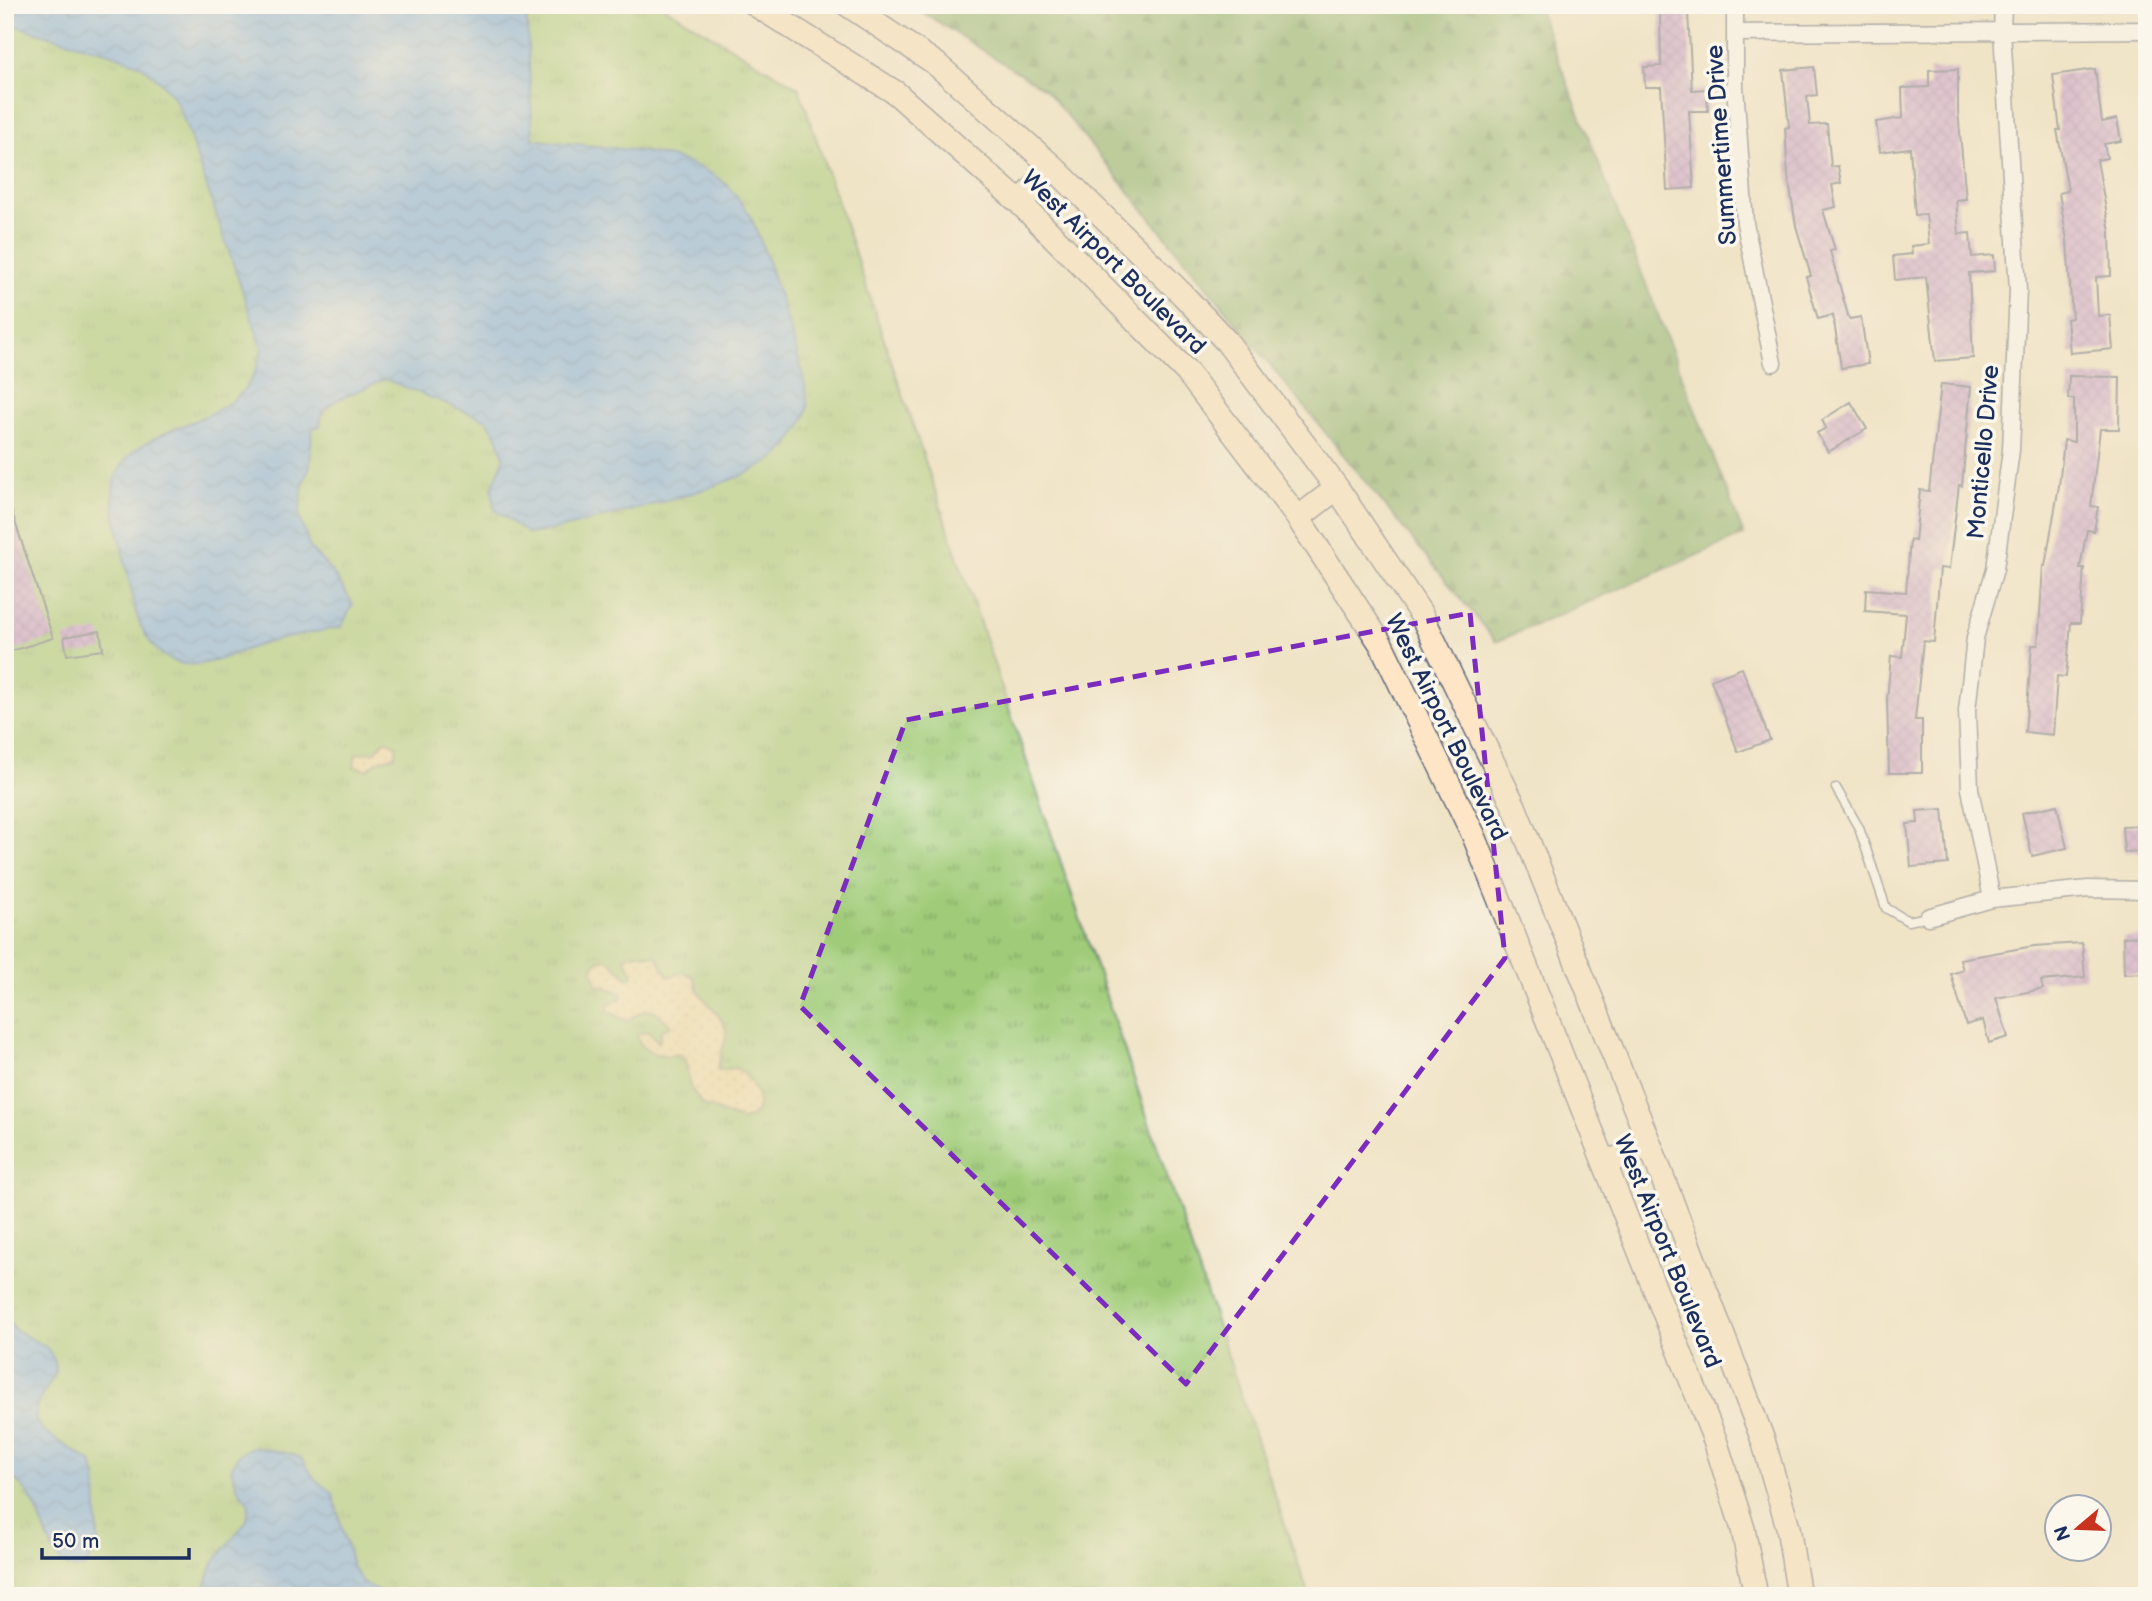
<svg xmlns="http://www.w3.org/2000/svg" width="2152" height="1601" font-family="'Balsamiq Sans',sans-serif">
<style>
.grass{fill:url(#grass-tufts);stroke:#5e7e6c;stroke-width:2}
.forest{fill:url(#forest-firs);stroke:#4e7064;stroke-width:2}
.sand{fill:url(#sand-dots);stroke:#84847e;stroke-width:2}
.water{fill:url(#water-waves);stroke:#4a6fa3;stroke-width:2}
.building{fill:url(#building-cross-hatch)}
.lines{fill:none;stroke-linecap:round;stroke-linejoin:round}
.service-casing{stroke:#666e83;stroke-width:11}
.minor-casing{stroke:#666e83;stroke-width:19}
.secondary-casing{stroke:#666e83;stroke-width:26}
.service{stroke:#fff;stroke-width:8}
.minor{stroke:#fff;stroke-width:16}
.secondary{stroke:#fde5c5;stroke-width:23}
.marked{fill:none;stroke:#7b2cbf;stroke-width:5;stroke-dasharray:14 9;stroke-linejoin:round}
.labels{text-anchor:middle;stroke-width:7;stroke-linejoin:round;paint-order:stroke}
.street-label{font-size:24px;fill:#1b2f5e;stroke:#fbf7ec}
</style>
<defs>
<pattern id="grass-tufts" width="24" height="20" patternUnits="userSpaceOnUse" patternTransform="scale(1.75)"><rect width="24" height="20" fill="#a0cc79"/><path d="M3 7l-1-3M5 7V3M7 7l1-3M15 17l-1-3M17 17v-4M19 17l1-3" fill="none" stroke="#82a666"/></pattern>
<pattern id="forest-firs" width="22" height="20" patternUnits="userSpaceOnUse" patternTransform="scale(1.75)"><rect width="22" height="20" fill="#80b069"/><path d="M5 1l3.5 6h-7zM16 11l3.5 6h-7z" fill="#68905a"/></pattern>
<pattern id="sand-dots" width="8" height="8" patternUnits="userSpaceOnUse" patternTransform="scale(1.75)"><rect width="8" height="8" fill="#eeda9e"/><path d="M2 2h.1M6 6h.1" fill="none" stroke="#ccbb8a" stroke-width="1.8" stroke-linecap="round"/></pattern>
<pattern id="water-waves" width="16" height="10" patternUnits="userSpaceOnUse" patternTransform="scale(1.75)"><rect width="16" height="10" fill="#79afe8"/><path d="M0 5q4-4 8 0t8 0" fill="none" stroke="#628fbf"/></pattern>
<pattern id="building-cross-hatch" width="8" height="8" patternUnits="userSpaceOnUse" patternTransform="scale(1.75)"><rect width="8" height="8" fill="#c699d6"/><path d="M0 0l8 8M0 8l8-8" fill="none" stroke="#a07db1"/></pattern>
</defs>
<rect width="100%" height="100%" fill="#fbf7ec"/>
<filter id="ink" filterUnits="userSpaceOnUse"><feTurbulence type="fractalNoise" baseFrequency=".0143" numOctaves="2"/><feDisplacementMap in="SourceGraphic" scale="14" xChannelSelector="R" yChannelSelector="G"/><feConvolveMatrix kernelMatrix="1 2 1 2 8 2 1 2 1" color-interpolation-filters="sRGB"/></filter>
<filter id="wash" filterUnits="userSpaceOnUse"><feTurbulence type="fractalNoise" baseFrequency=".00686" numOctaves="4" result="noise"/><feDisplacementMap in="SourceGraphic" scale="28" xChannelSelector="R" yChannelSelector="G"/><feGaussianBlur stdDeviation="1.57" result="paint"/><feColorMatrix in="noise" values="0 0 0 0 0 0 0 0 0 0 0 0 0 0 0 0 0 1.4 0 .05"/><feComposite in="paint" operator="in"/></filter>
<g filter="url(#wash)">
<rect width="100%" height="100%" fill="#f0e4c7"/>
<path class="grass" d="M5,5H661L799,88L1309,1596H5Z"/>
<path class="forest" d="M911,5H1537L1744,535L1496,642L1046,90Z"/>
<path class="sand" d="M385,740L397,745L395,756L378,761L367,770L354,766L356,754L375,752Z
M633,953L657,956L668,977L684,972L694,977C698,1001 719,1008 727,1032L717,1070L736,1068C755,1079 773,1116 740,1120L703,1105L690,1087L685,1058L681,1055C663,1056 644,1057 637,1036L639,1033L649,1032L659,1043L661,1031L671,1025L655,1011L645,1010L626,1021L608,1011V1004L621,999L622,993L597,984L592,969L598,961L608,959L629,979L633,974L625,958Z"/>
<path class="water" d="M5,5H526L533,139C592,149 667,144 718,178C729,185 742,203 749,214C762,237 813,390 807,411C804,423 791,443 782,452C749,485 609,515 559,529L528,534L494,509L492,489L504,458L497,436L487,420L385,379L337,400L322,412L320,426L312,429L310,466L303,484L299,516L310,548L333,573L353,604L341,627C317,632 292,636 269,642C245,648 221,662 197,664C159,668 139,632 133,600C129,576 111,510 113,490C121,427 208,431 243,391C254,379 259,364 262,348L185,123L175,99L162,83L141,65L113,54L5,23Z
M5,1315L14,1329L46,1347L55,1361V1374L37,1404L35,1419L44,1432L91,1462L96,1477L98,1544L85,1567L76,1569L61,1563C36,1527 47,1504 5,1471Z
M252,1447L292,1454L303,1460L314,1478L333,1494L352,1566L362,1582L386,1596H202L212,1565L247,1520L249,1504L238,1489L231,1469L238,1455Z"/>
<g id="blocks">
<path class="building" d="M1660,12H1688L1692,90L1707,89L1708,111H1689L1694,188L1667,190L1661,87H1645L1644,67L1661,66Z
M1814,67L1817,95L1807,96L1810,125L1827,124L1831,167L1838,166L1841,183L1832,185L1836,207L1823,210L1835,250L1830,251L1849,319L1861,317L1868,364L1841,368L1833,315L1818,319L1806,277L1811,276L1796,226L1788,176L1785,128L1789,127L1783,70Z
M1958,69V111L1966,199L1956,200L1959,234L1970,233L1972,257L1994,255L1995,271L1969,273L1973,358L1935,361L1926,277L1895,280L1893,256L1912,254L1911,246L1929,244L1926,214L1915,215L1910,148L1880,152L1876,122L1903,118L1902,88L1929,87V70Z
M2095,69L2102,122L2117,119L2121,141L2104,144L2107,158L2097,160L2110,232L2111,276L2096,277L2098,316L2110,315L2113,349L2070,353L2067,319L2072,318L2067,240L2059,193L2068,191L2057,130H2060L2053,75Z
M2069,376L2120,377L2119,429H2100L2091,506L2098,507L2094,531L2087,530L2080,568H2084L2080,623H2071L2066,677L2057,676L2053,735L2025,732L2032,645H2038L2043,566H2045L2059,486L2064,440L2074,442V399H2068Z
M1941,384L1971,387L1962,486L1959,485L1949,569L1940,568L1934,642L1923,641L1915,720H1922V773H1889L1887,700L1891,656L1902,657L1906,614L1865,611L1866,589L1906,592L1910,540L1915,541L1920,490L1929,491Z
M1851,402L1867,429L1828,452L1817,433L1826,428L1822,420Z
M8,500L53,638L5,653V501Z
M100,631L103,650L67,655L64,637Z
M1742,668L1770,740L1738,752L1711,680Z
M2057,805L2067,848L2032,856L2022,813Z
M1943,809L1948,864L1911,867L1907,824L1918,823L1917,811Z
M2147,825V851L2124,852L2122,826Z
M2147,936V973L2124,974L2123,937Z
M2082,943L2085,977L2041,981L2043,989L1996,998L2008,1037L1989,1043L1983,1020L1966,1025L1951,974L1963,970L1960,959L2034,946Z"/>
</g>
</g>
<g filter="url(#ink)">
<use href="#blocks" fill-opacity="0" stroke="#666e83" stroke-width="2"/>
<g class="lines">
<g class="service-casing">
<path id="service" d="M1836,788L1859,828L1886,908L1908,921L1928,917"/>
</g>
<g class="minor-casing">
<path id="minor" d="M1735,5V86L1745,223L1773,363
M1735,33L2147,30
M1992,899L1970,789L1967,711L1975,638L1995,569L2011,450L2018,290L2002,31L2003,5
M1928,917L1992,899L2088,889L2147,890"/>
</g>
<g class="secondary-casing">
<path id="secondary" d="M756,5L896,93L1020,203L1187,372L1298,518L1381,644L1474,836L1715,1440L1743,1529L1756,1596
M848,5L935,63L1053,167L1183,295L1227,342L1337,488L1421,614L1514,806L1650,1145L1763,1440L1788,1527L1799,1596
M1020,203L1053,167
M1298,518L1337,488
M1605,1163L1650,1145"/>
</g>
<use href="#service" class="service"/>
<use href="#minor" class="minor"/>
<use href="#secondary" class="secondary"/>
</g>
</g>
<path d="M0 0H2152V1601H0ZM1470,613L1505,958L1186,1384L800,1006L906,720Z" fill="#f0e4c7" fill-opacity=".55" fill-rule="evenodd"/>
<path class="marked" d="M1470,613L1505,958L1186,1384L800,1006L906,720Z"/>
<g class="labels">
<g class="street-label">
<text transform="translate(1721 145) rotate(-94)" y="8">Summertime Drive</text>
<text transform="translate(1114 262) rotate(45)" y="8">West Airport Boulevard</text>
<text transform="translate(1983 452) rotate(-85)" y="8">Monticello Drive</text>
<text transform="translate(1447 727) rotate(64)" y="8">West Airport Boulevard</text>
<text transform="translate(1668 1251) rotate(68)" y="8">West Airport Boulevard</text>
</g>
</g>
<rect width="2152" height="1601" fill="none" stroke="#fbf7ec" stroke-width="28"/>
<g transform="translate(2078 1528) rotate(251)"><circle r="33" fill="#fbf7ec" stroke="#a1a7b3" stroke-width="2"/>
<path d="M0-5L12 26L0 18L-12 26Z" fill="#c8321e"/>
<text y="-10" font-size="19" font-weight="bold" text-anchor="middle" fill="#1b2f5e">N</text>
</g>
<path d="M42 1548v10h147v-10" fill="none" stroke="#1b2f5e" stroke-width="3.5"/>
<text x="52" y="1548" font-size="21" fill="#1b2f5e" stroke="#fbf7ec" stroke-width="5" paint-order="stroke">50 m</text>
</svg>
